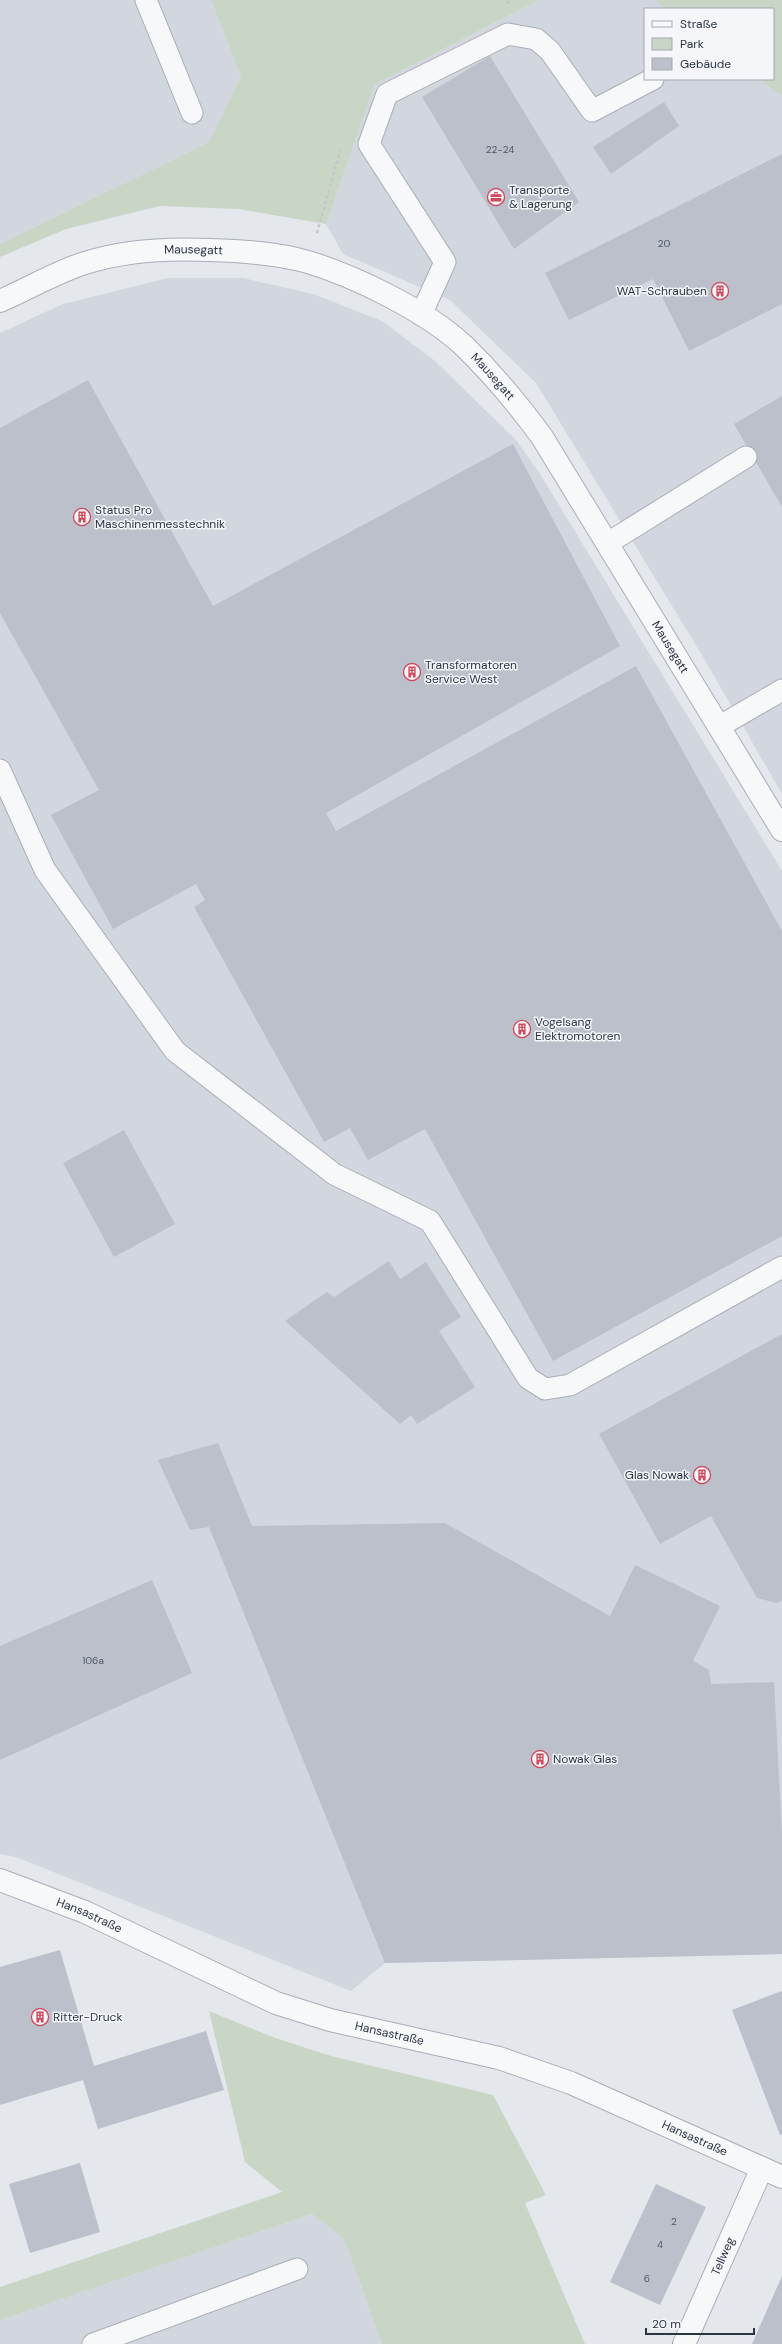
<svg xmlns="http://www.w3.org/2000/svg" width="782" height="2344" font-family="'DM Sans',sans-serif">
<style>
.built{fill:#d2d6de}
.green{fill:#c9d6c5}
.building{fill:#bbc0ca}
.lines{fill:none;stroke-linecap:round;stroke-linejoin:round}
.service-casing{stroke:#a9aeb7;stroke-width:23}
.minor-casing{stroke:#a9aeb7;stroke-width:24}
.tertiary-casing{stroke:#a9aeb7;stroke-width:24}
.path{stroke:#c2c5cb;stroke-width:2.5;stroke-dasharray:3 3;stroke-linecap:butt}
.service{stroke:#f7f8fa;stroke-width:21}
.minor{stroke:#f7f8fa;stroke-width:22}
.tertiary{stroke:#f7f8fa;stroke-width:22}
.labels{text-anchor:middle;stroke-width:3;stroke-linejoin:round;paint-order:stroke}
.number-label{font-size:10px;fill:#4f5766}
.poi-label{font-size:12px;fill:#2b3445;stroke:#f4f6f9;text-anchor:start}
.street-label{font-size:12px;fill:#2b3445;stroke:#f4f6f9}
</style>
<rect width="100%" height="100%" fill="#e4e7ec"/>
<path class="built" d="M0,0H211L241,77L209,142L0,244Z
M539,0H655L665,9H645V79H759L782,96V794L702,655L536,383L450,300L343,254L326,224L375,84Z
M168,278H243L313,294L382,321L435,361L516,440L540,474L782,871V1954L385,1963L351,1991L16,1857L0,1854V333L63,304Z
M312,2214L344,2239L382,2344H0V2320Z"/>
<path class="green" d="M211,0H539L375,84L326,224L238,209L160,206L66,229L0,257V244L209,142L241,77Z
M655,0H782V96L759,79H773V9H665Z
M209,2011L275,2038L331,2056L493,2095L546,2195L525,2203L585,2344H382L344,2239L312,2214L0,2320V2287L282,2192L245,2162Z"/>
<path class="building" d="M490,56L579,202L514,249L422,97Z
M664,102L679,126L611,174L593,147Z
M782,154V304L689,351L653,279L569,320L545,273Z
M88,380L213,606L513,444L620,646L326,813L336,831L636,666L782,931V1236L553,1361L425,1129L368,1160L350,1128L324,1142L194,907L205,900L196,884L113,929L51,815L99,790L0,613V428Z
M782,396V507L734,424Z
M124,1130L175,1224L114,1257L63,1163Z
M389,1261L400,1279L426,1262L461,1317L439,1331L475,1387L417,1424L411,1415L400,1424L285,1321L327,1292L334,1297Z
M782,1334V1600L777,1603L757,1598L711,1516L660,1544L599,1434Z
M218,1443L252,1526L445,1523L610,1616L635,1565L720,1606L693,1661L709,1670L711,1684L774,1682L782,1834V1954L385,1963L209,1527L190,1530L158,1460Z
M152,1580L192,1673L0,1760V1646Z
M60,1950L94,2066L206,2031L224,2090L98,2129L83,2080L0,2105V1967Z
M782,1991V2134L780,2135L732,2010Z
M80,2163L100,2232L30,2253L9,2184Z
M656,2184L706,2207L660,2305L610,2282Z
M782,2276V2344H752Z"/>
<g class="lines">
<g class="service-casing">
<path id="service" d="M146,0L192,113
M421,315L445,262L369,144L387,94L508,34L536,39L550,51L592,111L653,79
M608,543L746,457
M720,726L782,690
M0,770L45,870L175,1051L334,1174L430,1221L528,1378L545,1389L570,1385L782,1267
M93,2344L297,2269"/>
</g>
<g class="minor-casing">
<g id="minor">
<path id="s1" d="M0,301C28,289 56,272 85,263C125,250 168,248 210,250C243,251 277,253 308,262C357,277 426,311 463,345C492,373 518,404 542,437L782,830"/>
<path id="s2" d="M684,2344L762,2168"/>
</g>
</g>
<g class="tertiary-casing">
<g id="tertiary">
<path id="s3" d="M0,1880L85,1912L276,2003L330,2020L499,2058L571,2083L782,2177"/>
</g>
</g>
<path class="path" d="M507,3L513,0
M317,233L340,151"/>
<use href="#service" class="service"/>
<use href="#minor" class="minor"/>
<use href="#tertiary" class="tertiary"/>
</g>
<defs>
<g id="office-ring" transform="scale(0.9)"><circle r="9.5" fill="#f4f6f9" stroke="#d1495b" stroke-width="1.5"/><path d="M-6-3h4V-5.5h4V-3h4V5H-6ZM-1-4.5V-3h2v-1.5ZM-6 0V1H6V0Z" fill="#d1495b"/></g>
<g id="building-ring" transform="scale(0.9)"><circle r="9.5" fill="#f4f6f9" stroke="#d1495b" stroke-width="1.5"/><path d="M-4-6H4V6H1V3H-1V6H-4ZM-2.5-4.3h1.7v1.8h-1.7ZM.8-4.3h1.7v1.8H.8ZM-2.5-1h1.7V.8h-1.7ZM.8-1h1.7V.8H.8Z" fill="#d1495b"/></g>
</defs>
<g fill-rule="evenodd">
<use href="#office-ring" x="496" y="197"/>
<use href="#building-ring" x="720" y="291"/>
<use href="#building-ring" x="82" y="517"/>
<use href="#building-ring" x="412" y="672"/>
<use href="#building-ring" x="522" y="1029"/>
<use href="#building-ring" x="702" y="1475"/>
<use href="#building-ring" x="540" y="1759"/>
<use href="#building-ring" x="40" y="2017"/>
</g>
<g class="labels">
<g class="number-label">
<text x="500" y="153">22-24</text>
<text x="664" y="247">20</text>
<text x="93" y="1664">106a</text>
<text x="674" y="2225">2</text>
<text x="660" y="2248">4</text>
<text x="647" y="2282">6</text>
</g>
<g class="poi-label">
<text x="509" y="194">Transporte<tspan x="509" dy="14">&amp; Lagerung</tspan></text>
<text x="707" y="295" text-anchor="end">WAT-Schrauben</text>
<text x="95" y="514">Status Pro<tspan x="95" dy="14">Maschinenmesstechnik</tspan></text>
<text x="425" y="669">Transformatoren<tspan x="425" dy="14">Service West</tspan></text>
<text x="535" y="1026">Vogelsang<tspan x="535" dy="14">Elektromotoren</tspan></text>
<text x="689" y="1479" text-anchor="end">Glas Nowak</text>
<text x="553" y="1763">Nowak Glas</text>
<text x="53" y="2021">Ritter-Druck</text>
</g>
<g class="street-label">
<text dy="4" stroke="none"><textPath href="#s1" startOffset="203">Mausegatt</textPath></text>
<text dy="4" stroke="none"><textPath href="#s1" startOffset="539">Mausegatt</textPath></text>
<text dy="4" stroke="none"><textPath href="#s1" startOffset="863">Mausegatt</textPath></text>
<text dy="4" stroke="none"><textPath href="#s3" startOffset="96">Hansastraße</textPath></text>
<text dy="4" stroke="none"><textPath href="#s3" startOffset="420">Hansastraße</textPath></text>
<text dy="4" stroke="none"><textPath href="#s3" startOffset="744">Hansastraße</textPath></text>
<text dy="4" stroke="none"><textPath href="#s2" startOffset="96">Tellweg</textPath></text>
</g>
</g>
<rect x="644" y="8" width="130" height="72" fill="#f4f6f9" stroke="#a4a8b1"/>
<rect x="652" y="21" width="20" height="6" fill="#f7f8fa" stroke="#a4a8b1"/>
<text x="680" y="28" font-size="12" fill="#2b3445">Straße</text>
<rect x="652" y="38" width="20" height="12" fill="#c9d6c5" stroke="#a4a8b1"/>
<text x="680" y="48" font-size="12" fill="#2b3445">Park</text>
<rect x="652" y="58" width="20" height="12" fill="#bbc0ca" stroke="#a4a8b1"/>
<text x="680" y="68" font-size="12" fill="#2b3445">Gebäude</text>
<path d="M646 2328v6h108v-6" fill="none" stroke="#2b3445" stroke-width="2"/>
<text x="652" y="2328" font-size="12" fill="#2b3445" stroke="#f4f6f9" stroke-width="3" paint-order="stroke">20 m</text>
</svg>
